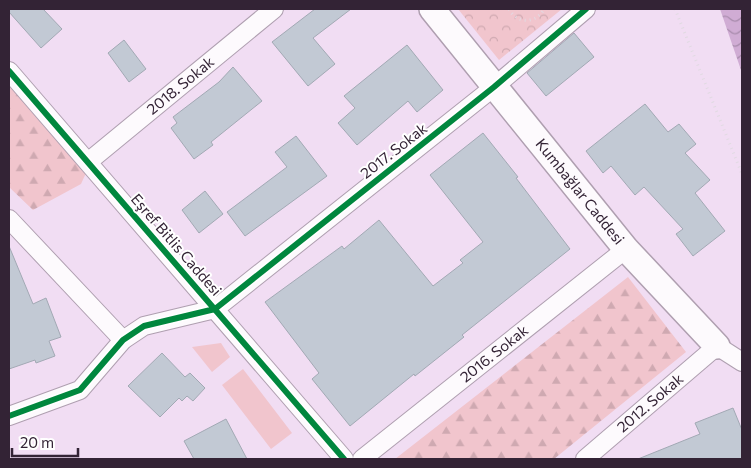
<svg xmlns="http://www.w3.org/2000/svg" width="751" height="468" font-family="Commissioner,sans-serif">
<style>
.grass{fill:#f1c5cd}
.forest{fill:url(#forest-firs)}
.park{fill:url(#park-crowns)}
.water{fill:url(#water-waves)}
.building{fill:#c2c9d4;stroke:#a2a9b4}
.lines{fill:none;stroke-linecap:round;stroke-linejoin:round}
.street-casing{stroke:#af9fb0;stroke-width:20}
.secondary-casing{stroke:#af9fb0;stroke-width:28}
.path{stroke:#e1dae2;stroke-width:3;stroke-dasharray:1 4;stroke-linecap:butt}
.street{stroke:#fdfafd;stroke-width:18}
.secondary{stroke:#fdfafd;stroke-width:25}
.cycleway-casing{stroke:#fff;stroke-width:9}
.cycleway{stroke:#00873e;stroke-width:6}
.labels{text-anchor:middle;stroke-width:4;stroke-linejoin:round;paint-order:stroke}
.street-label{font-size:15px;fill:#332335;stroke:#fff}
</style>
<defs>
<pattern id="forest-firs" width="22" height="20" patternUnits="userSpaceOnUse" patternTransform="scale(1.25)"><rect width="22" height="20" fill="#f1c5cd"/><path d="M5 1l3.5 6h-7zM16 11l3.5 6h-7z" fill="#cfa9b1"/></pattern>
<pattern id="park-crowns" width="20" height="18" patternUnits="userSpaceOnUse" patternTransform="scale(1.25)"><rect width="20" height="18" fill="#f1c5cd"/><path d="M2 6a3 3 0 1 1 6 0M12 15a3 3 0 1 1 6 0" fill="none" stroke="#cfa9b1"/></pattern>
<pattern id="water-waves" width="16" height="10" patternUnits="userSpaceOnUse" patternTransform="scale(1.25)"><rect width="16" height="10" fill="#d0acd4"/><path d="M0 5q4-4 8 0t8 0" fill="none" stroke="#a98cad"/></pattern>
</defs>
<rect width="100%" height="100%" fill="#f1ddf3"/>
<path class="grass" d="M221,343L230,357L212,372L192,347Z
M243,369L292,433L271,449L222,385Z"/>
<path class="forest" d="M9,84L86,173L81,184L33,210L9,187Z
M628,277L686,352L554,459H395Z"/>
<path class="park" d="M458,9H562L499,60Z"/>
<path class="water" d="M720,9H742V73Z"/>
<path class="building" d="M9,9H43L62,29L41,48L9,12Z
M315,9H351L313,38L335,64L308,86L272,42Z
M574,33L594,57L546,96L527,73Z
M124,40L146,69L129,82L108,53Z
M407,45L443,90L417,112L408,101L357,145L338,123L355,108L344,96Z
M233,67L262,101L211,142L213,145L194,159L171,128L177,123L173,117L219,82Z
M645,104L668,132L679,124L696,144L685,153L710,180L695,193L725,231L693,256L676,234L683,229L644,187L635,195L611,166L603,173L586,151Z
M483,133L518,177L516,178L570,249L462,335L464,337L415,376L414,374L350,426L312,379L319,373L265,302L342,246L344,249L379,220L433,286L463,263L460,260L483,242L430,175Z
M296,136L327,176L245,236L227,212L287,167L275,152Z
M205,191L223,214L199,233L182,210Z
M9,246L33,304L46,298L61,337L49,341L55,356L36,363L35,360L9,369Z
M162,353L185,377L190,373L205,388L193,401L187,396L182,401L179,398L160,417L128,386Z
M733,408L742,430V459H638L700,434L695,423Z
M226,419L247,459H194L184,441Z"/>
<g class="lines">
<g class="street-casing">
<g id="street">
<path d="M9,71L344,459"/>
<path id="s1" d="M88,162L274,9"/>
<path d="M9,219L123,340"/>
<path d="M9,416L80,390L123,340L144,326L215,309L494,87L586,9"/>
<path id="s2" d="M362,459L626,249"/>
<path id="s3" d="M585,459L717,346L742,362"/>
</g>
</g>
<g class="secondary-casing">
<g id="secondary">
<path id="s4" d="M432,9L626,249L717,346"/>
</g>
</g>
<path class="path" d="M509,9C517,24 536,24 544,9
M675,9L742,174"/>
<use href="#street" class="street"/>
<use href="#secondary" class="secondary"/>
<g class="cycleway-casing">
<path id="cycleway" d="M9,71L344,459
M9,416L80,390L123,340L144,326L215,309L494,87L586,9"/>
</g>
<use href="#cycleway" class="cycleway"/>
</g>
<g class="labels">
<g class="street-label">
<text dy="5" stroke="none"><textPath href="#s1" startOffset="120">2018. Sokak</textPath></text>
<text transform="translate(394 151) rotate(-38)" y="5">2017. Sokak</text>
<text dy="5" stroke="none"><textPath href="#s4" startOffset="235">Kumbağlar Caddesi</textPath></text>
<text transform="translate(176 245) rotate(49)" y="5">Eşref Bitlis Caddesi</text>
<text dy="5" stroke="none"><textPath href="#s2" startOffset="169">2016. Sokak</textPath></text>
<text dy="5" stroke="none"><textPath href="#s3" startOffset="86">2012. Sokak</textPath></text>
</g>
</g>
<rect width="751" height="468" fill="none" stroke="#332335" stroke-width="20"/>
<path d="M12 448v8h66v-8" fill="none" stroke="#332335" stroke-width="2.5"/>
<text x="20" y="448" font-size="15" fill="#332335" stroke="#ffffff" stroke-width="4" paint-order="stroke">20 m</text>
</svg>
